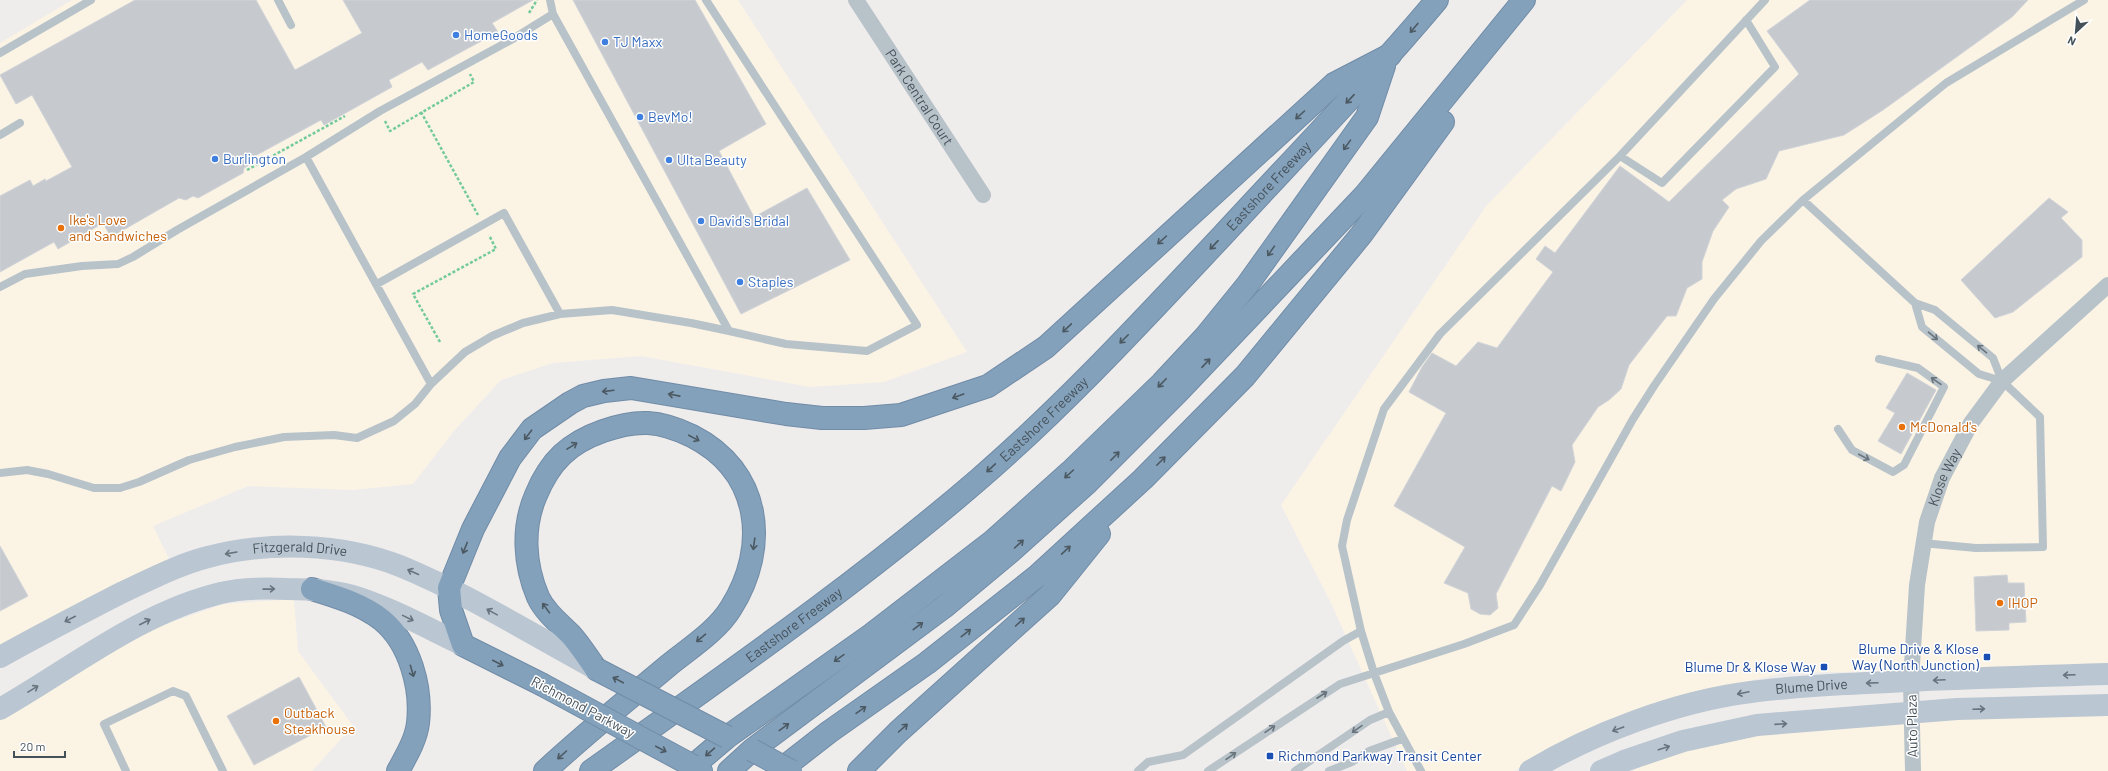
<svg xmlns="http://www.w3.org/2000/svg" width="2108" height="771" font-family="Barlow,sans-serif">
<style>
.commercial{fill:#fbf4e5}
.building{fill:#c6cacf;stroke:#d0d3d8}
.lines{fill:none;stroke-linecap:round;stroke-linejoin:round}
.highway-casing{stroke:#708ca7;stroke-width:24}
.path{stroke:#73ca9c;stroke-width:2.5;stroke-dasharray:3 2;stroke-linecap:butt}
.lane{stroke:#b8c2c9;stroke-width:8}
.street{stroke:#b8c2c9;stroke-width:16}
.secondary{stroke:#bac6d1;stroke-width:22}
.highway{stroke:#84a1bb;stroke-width:22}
.highway-bridge-casing{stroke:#708ca7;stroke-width:24;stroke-linecap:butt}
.highway-bridge{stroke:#84a1bb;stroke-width:22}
.oneway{stroke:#4b5963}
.oneway2{stroke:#68737b}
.oneway3{stroke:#68747d}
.shop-dot{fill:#3f7fe0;stroke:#fff;stroke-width:1.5}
.food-dot{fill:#e8710a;stroke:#fff;stroke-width:1.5}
.transit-dot{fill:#1a4fb4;stroke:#fff;stroke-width:1.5}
.labels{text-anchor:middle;stroke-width:3;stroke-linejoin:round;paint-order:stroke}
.shop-label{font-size:14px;fill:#366cbe;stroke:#fff;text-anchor:start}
.street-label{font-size:14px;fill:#455159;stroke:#fff}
.food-label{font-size:14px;fill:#c56008;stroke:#fff;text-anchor:start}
.transit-label{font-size:14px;fill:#164399;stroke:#fff;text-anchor:end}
</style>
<rect width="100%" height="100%" fill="#efecec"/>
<path class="commercial" d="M72,0H738L967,352L884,382L810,387L641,356L553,363L501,380L454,431L413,484L353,490L248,486L153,526L170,561L0,655V43Z
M1687,0H2108V667L1783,673L1665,701L1549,750L1514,771H1407L1330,601L1281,505L1487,205Z
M294,599L298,651L353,726L312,771H0V719L147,631L223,604Z
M2108,712V771H1632L1662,756L1727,738L1918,719Z"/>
<path class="building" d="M135,0H256L295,70L362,33L343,0H533L492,23L498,32L428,70L422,62L389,80L392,87L324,125L321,120L253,157L251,164L244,168L243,173L198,198L193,196L186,200L179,198L111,237L103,223L58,249L54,242L0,272V196L30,180L33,186L45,179L46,181L72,167L32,95L16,104L0,75Z
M573,0H695L766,124L719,151L754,217L807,188L850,260L741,314Z
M1810,0H2028L2012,17L1883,110L1844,135L1779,151L1766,179L1736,189L1722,200L1729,207L1713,231L1702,262V279L1687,288L1676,316H1667L1629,365L1621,389L1609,400L1598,407L1572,445L1575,462L1561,491L1552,486L1496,594L1498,608L1490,615L1480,614L1471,609L1468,593L1444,583L1465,547L1394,506L1446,413L1409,392L1422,367L1432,353L1456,366L1478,342L1497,348L1553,272L1536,259L1545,246L1555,253L1620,166L1669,202L1799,74L1767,31Z
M2049,198L2068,212L2061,218L2082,240V257L2013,312L1995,318L1961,280Z
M1907,373L1936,390L1901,454L1878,441L1895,413L1886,408Z
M0,546L28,596L0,611Z
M2007,575L2008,583H2024L2026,622L2009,623V630L1976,631L1974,577Z
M299,677L326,727L254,765L227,716Z"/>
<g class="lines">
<g class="highway-casing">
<g id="highway">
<path d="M312,589C335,596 362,604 382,620C410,643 422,688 418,723C416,740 406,756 398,771"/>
<path d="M541,684L463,645L451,610L449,588L473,529L510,458L532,429L570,403L583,396L604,391L631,388L786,414L822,418H864L901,415L988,386L1046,347L1334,84L1390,55"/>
<path d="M545,771C585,734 627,700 669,665C690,648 717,631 731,608C770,546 761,471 692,436C659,420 637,419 603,431C569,443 550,461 536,495C522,527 524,564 538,597C545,612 559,623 571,635C580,645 588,658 596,669"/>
<path id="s5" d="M591,771C722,677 856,585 978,480C1066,404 1144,319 1223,235C1295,157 1369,81 1437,0"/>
<path d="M701,771L693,766L727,737L871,635L993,541L1070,472L1162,383L1205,337L1248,284L1367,117L1384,66"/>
<path d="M729,771L752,750L944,607L1010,552L1087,483L1178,392L1365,195L1524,0"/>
<path d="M779,771L829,732L927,663L1036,577L1143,479L1245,376L1361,235L1443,122"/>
<path d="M859,771L898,732L1050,595L1099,534"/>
</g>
</g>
<path class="path" d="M529,13L537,0
M421,112L478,215
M385,121L390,131L474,82L470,74
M247,170L345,116
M440,342L413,294L496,249L489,235"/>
<path class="lane" d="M278,0L291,25
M553,14L729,331L786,344L867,351L917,325L706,0
M0,53L91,0
M0,135L20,123
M1620,156L1662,183L1775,67L1746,20
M306,157L431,384
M1803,200L1915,303L1935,310L1993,358L2002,381L2040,417L2043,547L1976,548L1922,543
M377,284L504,213L560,314
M0,287L25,274L82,266L118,264L133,257L177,230L306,157L380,111L511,40L553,14L550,0
M1915,303L1922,327L1979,374L2002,381
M1838,429L1852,450L1893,472L1904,465L1944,387L1918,368L1879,359
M0,473L27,470L48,474L94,488H120L139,482L189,460L235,447L284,437L334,435L357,438L394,421L415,404L431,384L465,352L492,336L523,323L560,314L612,310L691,323L729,331
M126,771L104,724L173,691L186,696L223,771
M1138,771L1148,762L1183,755L1343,641L1361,631
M1208,771L1340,684L1464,644L1514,625L1540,585L1633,419L1654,386L1714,299L1761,241L1803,200L1946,83L2084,0
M1295,771L1370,720L1389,712
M1329,771L1352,762L1369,751L1402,739
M1421,771L1389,712L1374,673L1361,631L1342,546L1347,520L1384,409L1440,334L1620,156L1765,0"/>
<g class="street">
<path id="s1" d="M856,0L983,195"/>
<path id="s2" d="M1913,771L1911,681L1917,585L1927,522L1942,478L1971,423L2002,381L2108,285"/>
</g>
<g class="secondary">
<path id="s3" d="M0,657C40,635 80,614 121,593C149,580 177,565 208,557C268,541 341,543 400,566C468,594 531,634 596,669"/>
<path d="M0,709C72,668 139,613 221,593C242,588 266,588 287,589C309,589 332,590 353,596C392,608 427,628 463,645"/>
<path id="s4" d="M1530,771C1593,733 1678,701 1751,692C1802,685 1854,684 1905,681C1973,678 2040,676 2108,674"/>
<path d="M1601,771L1624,761L1683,741L1757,725L1957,709L2108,705"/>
</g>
<use href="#highway" class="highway"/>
<g class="highway-bridge-casing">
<path id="highway-bridge" d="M596,669L727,737
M541,684L693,766
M752,750L791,771"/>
</g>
<use href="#highway-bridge" class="highway-bridge"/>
</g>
<defs><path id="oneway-shaft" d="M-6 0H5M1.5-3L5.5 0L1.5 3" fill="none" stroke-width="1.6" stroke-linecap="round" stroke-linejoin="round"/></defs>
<g class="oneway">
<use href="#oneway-shaft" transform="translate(1414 28) rotate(130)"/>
<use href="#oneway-shaft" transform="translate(1350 99) rotate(133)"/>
<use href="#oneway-shaft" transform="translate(1300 115) rotate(138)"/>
<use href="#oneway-shaft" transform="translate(1347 145) rotate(126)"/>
<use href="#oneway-shaft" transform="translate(1162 240) rotate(138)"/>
<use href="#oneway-shaft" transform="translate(1214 245) rotate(133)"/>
<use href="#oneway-shaft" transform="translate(1271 251) rotate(125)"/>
<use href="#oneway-shaft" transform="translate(1067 328) rotate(137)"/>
<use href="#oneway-shaft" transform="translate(1124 339) rotate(135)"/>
<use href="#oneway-shaft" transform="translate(1206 363) rotate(-47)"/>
<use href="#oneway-shaft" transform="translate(1162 383) rotate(134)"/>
<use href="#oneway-shaft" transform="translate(608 391) rotate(173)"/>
<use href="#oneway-shaft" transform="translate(674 395) rotate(-169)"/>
<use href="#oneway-shaft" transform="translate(958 396) rotate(160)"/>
<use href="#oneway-shaft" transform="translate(528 435) rotate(127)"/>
<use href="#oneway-shaft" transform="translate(694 438) rotate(28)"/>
<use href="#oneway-shaft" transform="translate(572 446) rotate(-32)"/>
<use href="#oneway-shaft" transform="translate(1115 456) rotate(-45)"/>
<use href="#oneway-shaft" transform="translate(1161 461) rotate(-45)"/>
<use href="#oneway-shaft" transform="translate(991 468) rotate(137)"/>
<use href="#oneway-shaft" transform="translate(1069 474) rotate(138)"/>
<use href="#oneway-shaft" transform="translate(754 544) rotate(98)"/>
<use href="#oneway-shaft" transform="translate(1019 544) rotate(-42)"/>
<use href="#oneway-shaft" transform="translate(465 548) rotate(112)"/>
<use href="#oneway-shaft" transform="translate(1066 550) rotate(-43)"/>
<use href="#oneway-shaft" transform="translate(546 608) rotate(-126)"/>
<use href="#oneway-shaft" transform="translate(1020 622) rotate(-42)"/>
<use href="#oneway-shaft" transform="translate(918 626) rotate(-37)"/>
<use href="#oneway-shaft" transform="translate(966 633) rotate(-38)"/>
<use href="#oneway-shaft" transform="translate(701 638) rotate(140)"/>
<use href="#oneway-shaft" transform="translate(839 658) rotate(145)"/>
<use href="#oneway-shaft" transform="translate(498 663) rotate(27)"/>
<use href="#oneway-shaft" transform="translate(412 671) rotate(74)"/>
<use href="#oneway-shaft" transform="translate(618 680) rotate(-152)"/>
<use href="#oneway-shaft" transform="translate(861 710) rotate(-35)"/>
<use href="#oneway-shaft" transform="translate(784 727) rotate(-36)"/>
<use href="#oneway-shaft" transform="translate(903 728) rotate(-42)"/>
<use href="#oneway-shaft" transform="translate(661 749) rotate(28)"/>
<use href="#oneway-shaft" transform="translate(710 752) rotate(139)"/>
<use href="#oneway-shaft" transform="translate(562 755) rotate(138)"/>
</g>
<g class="oneway2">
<use href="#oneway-shaft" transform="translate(1933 336) rotate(40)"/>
<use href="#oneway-shaft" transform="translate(1982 349) rotate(-140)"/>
<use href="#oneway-shaft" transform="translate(1936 381) rotate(-145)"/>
<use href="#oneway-shaft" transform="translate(1864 457) rotate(28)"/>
<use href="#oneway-shaft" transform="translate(1322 695) rotate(-33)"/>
<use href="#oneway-shaft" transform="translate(1270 729) rotate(-34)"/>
<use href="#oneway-shaft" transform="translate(1357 729) rotate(145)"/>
<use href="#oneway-shaft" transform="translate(1231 756) rotate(-35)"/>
</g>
<g class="oneway3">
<use href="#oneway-shaft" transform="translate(231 553) rotate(170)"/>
<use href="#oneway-shaft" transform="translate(413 572) rotate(-156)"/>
<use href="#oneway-shaft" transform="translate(269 589) rotate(-1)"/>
<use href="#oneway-shaft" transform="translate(492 612) rotate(-151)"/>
<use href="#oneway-shaft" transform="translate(408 618) rotate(26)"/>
<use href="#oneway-shaft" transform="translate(70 619) rotate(153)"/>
<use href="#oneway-shaft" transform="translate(145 622) rotate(-27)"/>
<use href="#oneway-shaft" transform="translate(2069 675) rotate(178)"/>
<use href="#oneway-shaft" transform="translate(1939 680) rotate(177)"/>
<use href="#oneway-shaft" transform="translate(1872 683) rotate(178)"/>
<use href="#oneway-shaft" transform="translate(33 689) rotate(-31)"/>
<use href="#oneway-shaft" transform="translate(1743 693) rotate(168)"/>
<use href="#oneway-shaft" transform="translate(1979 709) rotate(-2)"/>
<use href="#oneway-shaft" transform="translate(1781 724) rotate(-4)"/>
<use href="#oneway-shaft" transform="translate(1618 729) rotate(160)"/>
<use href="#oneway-shaft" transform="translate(1664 748) rotate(-18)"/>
</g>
<g class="shop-dot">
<circle cx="456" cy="35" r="4"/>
<circle cx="605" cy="42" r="4"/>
<circle cx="640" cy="117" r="4"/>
<circle cx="215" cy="159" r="4"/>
<circle cx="669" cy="160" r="4"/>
<circle cx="701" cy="221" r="4"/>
<circle cx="740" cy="282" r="4"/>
</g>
<g class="food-dot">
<circle cx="61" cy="228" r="4"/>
<circle cx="1902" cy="427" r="4"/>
<circle cx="2000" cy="603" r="4"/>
<circle cx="276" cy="721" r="4"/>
</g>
<g class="transit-dot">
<rect x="1983" y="653" width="8" height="8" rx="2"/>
<rect x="1820" y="663" width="8" height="8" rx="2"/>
<rect x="1266" y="752" width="8" height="8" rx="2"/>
</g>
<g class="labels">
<g class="shop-label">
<text x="464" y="40">HomeGoods</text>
<text x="613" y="47">TJ Maxx</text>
<text x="648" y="122">BevMo!</text>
<text x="223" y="164">Burlington</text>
<text x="677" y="165">Ulta Beauty</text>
<text x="709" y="226">David's Bridal</text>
<text x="748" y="287">Staples</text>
</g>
<g class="street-label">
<text dy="5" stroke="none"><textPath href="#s1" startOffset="116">Park Central Court</textPath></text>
<text dy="5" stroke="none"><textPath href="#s5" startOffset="898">Eastshore Freeway</textPath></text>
<text dy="5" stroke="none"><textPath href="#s5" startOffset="574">Eastshore Freeway</textPath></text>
<text dy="5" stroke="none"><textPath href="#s2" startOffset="298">Klose Way</textPath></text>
<text dy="5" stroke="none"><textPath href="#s3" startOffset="324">Fitzgerald Drive</textPath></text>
<text dy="5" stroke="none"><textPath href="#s5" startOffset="250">Eastshore Freeway</textPath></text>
<text dy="5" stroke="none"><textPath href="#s4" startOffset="297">Blume Drive</textPath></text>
<text transform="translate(583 707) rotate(28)" y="5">Richmond Parkway</text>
<text transform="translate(1912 726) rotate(-91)" y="5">Auto Plaza</text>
</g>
<g class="food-label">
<text x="69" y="225">Ike's Love<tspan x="69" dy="16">and Sandwiches</tspan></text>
<text x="1910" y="432">McDonald's</text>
<text x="2008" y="608">IHOP</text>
<text x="284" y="718">Outback<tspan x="284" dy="16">Steakhouse</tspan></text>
</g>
<g class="transit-label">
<text x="1979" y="654">Blume Drive &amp; Klose<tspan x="1979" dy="16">Way (North Junction)</tspan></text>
<text x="1816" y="672">Blume Dr &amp; Klose Way</text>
<text x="1278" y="761" text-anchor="start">Richmond Parkway Transit Center</text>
</g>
</g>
<g transform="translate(2076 32) rotate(206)" stroke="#ffffff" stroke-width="3" paint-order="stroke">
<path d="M0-3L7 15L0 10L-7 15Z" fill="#455159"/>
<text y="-6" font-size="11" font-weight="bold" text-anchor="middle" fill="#455159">N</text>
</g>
<path d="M14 751v6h51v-6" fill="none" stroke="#455159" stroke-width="2"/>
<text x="20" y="751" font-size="12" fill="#455159" stroke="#ffffff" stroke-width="3" paint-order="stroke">20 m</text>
</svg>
